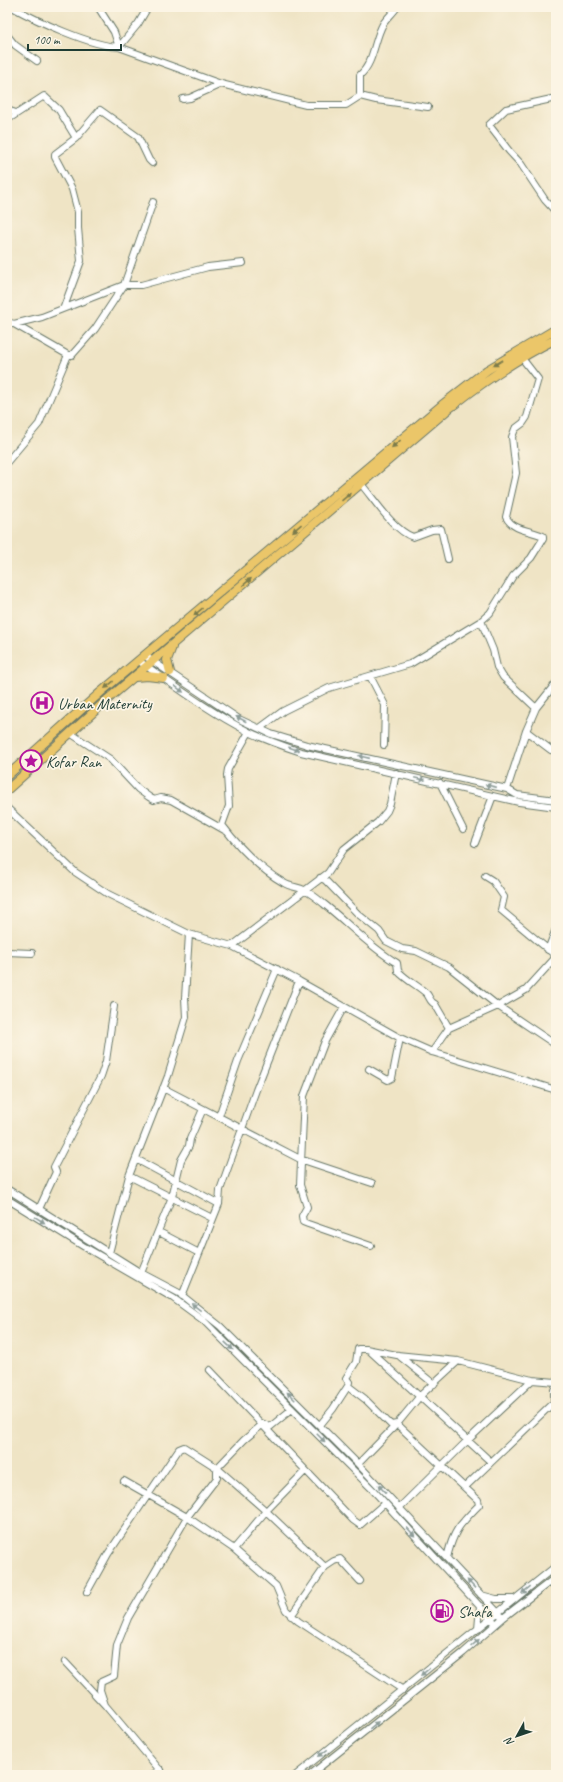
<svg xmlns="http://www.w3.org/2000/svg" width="563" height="1782" font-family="Caveat,sans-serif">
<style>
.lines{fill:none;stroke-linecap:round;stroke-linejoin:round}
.minor-casing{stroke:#687767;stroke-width:8}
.major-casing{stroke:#687767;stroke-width:10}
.minor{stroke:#fff;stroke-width:6}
.major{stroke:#ebc669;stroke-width:8}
.oneway{fill:#7b7b4c}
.oneway2{fill:#8f9e9a}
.labels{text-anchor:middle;stroke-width:3.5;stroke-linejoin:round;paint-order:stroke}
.poi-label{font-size:16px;fill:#1f3d34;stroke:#fcf5e5;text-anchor:start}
</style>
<rect width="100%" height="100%" fill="#fcf5e5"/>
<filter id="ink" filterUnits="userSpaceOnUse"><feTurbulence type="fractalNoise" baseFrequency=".025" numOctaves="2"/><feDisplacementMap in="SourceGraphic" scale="8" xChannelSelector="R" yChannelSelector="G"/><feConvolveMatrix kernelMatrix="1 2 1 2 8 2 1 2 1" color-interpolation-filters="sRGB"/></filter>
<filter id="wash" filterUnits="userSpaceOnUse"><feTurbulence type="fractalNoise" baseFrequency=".012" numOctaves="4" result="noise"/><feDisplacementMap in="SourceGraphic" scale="16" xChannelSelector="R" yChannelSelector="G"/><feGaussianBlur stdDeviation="0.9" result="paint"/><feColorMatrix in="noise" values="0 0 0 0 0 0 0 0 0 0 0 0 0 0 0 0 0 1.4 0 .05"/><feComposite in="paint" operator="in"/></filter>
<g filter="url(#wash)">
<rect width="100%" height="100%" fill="#efe4c5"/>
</g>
<g filter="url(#ink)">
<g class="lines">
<g class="minor-casing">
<path id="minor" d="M12,7C37,21 91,46 119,47L221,84L306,105H346L360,96
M98,7L114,32L119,47
M397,7C393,13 387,18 383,24C374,40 374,63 360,75V96L376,100L428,107
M554,7H556
M7,35L15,45L37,61
M119,47L138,24L148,7
M556,98L506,109L489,125L509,151L521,164L545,200L556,212
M183,99L190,98L221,84
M7,110L16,113
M7,120L44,96L59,110L76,138
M64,307L81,261L78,228V212L72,189L55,157V154L76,138L100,110L138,137L149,160L152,163
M7,322L14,324L68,355H72L95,329L124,285L153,202
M14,324L42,317L124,285H141L208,267L243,263
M7,462L39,424L68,355
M361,484C374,499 394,531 413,537L432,530L441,529L448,559
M481,621L493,650L497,667L503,677L536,708
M145,656L239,719L271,734L307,745L507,789L517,795L556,800
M139,661C175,686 210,712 249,732C266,740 283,746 301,752L519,802L556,807
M370,676L385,705L384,745
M260,728L283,711L329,688L410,664L481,621L490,613L513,576L531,558L543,539V536C531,530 513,531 506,517L516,473L512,437L515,429L523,423L527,417L538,379L521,357
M526,731L551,750
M249,732L228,769L227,775L229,806L222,825C238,846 260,869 284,883C290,887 298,887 304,890C310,893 318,899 324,904C348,923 370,947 397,963L398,971C406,980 420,987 427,994C430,998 430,1002 435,1004L449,1028L432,1052
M70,733L110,759L138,789L149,797L154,800L161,798L171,800L226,831
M440,783L463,829
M507,789L526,731L536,708L556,683
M7,808L75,872L108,894L189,934L232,946L299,981L400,1038L432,1052L556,1090
M475,843L493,796
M485,876L493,881L504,897L501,910L556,956
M320,878L325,880L358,914L379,931L386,941L402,949L416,951L449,967L498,1006L556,1045
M232,946L328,873L344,849L378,822L387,811L390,804L396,773
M548,950L556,929
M7,952L32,953
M344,1007L325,1041L304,1096L300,1185L307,1207L302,1216L303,1222L308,1224L371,1246
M449,1028L498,1006L526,990L556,957
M369,1069L388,1080L392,1078L400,1038
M163,1088L300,1159L372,1183
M219,1116L238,1061L277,969
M136,1159L219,1204
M129,1176L212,1218
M7,1189L141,1273L179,1293L220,1326L358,1464L503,1618
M7,1199L83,1246L173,1298L203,1320L373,1490L496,1624
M39,1209L56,1172L54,1167L101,1076L106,1061L114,1006
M159,1232L199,1253
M109,1253L129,1176L168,1076L186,1017L185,998L189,934
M141,1273L172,1197L181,1160L189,1146L190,1139L203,1109
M182,1296L219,1204L220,1190L256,1090L299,981
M370,1351L490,1461
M398,1355L434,1384
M210,1370L353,1520L360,1525L385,1503
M348,1386L365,1399L391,1425L397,1424L478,1500L479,1505C474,1510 469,1515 464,1521C454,1531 450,1545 447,1558
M264,1424L270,1427L292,1409
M320,1425L333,1409L348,1386L349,1382L346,1378L356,1362L358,1349H366L397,1355L458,1361L532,1380L556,1382
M358,1464L397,1424L420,1396L458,1361
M124,1481L187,1517L234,1549L276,1586L286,1610L298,1621L403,1690
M465,1487L554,1402V1390L556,1386
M399,1508L468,1440L532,1380
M234,1549L266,1511L305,1471
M550,1582L556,1588
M87,1592L108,1554L179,1449L184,1447L217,1468L266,1511L325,1567L334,1561L340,1559L360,1581
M481,1595L496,1599H515
M291,1616L325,1567
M478,1629L480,1606
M65,1662L105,1705L164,1775
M105,1705L100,1690L101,1682L114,1676L117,1645L128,1618L187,1517L217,1478V1468L244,1440L263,1424
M152,1775L161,1770
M296,1775L556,1566
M310,1775L463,1653L503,1618L556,1577"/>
</g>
<g class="major-casing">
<path id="major" d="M170,672L167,660L172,647
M135,677L147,676L164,678
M7,776L101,692L442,405L487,370L556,329
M7,790L108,699L451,407C484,381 518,358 556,339"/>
</g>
<use href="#minor" class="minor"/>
<use href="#major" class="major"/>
</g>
<defs><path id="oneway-solid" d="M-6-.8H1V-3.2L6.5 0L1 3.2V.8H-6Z"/></defs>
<g class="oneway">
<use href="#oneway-solid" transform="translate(498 363) rotate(149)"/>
<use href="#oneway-solid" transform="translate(396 444) rotate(140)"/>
<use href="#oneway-solid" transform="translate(346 497) rotate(-41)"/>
<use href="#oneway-solid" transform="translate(297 528) rotate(140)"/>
<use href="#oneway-solid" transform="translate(247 582) rotate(-40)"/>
<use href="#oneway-solid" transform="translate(198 612) rotate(140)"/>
<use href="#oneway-solid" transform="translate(109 685) rotate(141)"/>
</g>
<g class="oneway2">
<use href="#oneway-solid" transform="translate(179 689) rotate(36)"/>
<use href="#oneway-solid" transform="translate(241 719) rotate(-153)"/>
<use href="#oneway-solid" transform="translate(294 749) rotate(19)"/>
<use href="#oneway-solid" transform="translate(364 757) rotate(-167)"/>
<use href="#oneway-solid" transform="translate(420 779) rotate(12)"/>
<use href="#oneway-solid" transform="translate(491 786) rotate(-167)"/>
<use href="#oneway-solid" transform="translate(40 1220) rotate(32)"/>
<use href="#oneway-solid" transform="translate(196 1307) rotate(-142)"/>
<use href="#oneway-solid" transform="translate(229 1346) rotate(44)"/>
<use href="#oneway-solid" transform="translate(291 1396) rotate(-135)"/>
<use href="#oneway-solid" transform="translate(321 1438) rotate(45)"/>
<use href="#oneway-solid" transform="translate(382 1489) rotate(-133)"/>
<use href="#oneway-solid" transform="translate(411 1532) rotate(48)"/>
<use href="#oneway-solid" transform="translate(471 1584) rotate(-133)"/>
<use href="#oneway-solid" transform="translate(526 1590) rotate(141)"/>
<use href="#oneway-solid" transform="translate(475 1643) rotate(-42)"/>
<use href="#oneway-solid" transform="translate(425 1672) rotate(141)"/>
<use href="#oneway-solid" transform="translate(374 1725) rotate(-39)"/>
<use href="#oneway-solid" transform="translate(323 1753) rotate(142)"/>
</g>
</g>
<defs>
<g id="hospital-ring" transform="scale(1.15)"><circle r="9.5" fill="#fcf5e5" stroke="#b5179e" stroke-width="1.5"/><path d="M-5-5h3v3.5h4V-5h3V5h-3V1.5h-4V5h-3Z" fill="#b5179e"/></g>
<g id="sight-ring" transform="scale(1.15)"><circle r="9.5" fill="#fcf5e5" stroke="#b5179e" stroke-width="1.5"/><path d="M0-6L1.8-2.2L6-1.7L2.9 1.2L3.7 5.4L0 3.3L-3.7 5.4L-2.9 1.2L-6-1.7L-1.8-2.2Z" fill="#b5179e"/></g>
<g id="fuel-ring" transform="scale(1.15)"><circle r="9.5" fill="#fcf5e5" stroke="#b5179e" stroke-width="1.5"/><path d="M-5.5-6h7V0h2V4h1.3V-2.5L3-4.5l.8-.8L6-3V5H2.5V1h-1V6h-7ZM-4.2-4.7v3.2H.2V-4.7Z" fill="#b5179e"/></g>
</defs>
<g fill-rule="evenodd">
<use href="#hospital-ring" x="42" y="703"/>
<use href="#sight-ring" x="31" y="761"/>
<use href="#fuel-ring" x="442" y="1611"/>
</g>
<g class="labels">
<g class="poi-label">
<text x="58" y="709">Urban Maternity</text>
<text x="46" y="767">Kofar Ran</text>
<text x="458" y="1617">Shafa</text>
</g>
</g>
<rect width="563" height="1782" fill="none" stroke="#fcf5e5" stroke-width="24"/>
<g transform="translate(517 1736) rotate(230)" stroke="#fcf5e5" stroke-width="3" paint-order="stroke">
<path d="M0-3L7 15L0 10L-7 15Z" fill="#1f3d34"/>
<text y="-6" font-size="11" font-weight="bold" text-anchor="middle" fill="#1f3d34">N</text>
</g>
<path d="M28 44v6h93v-6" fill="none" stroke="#1f3d34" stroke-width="2"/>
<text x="34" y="44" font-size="12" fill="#1f3d34" stroke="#fcf5e5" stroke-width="3" paint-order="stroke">100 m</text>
</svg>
